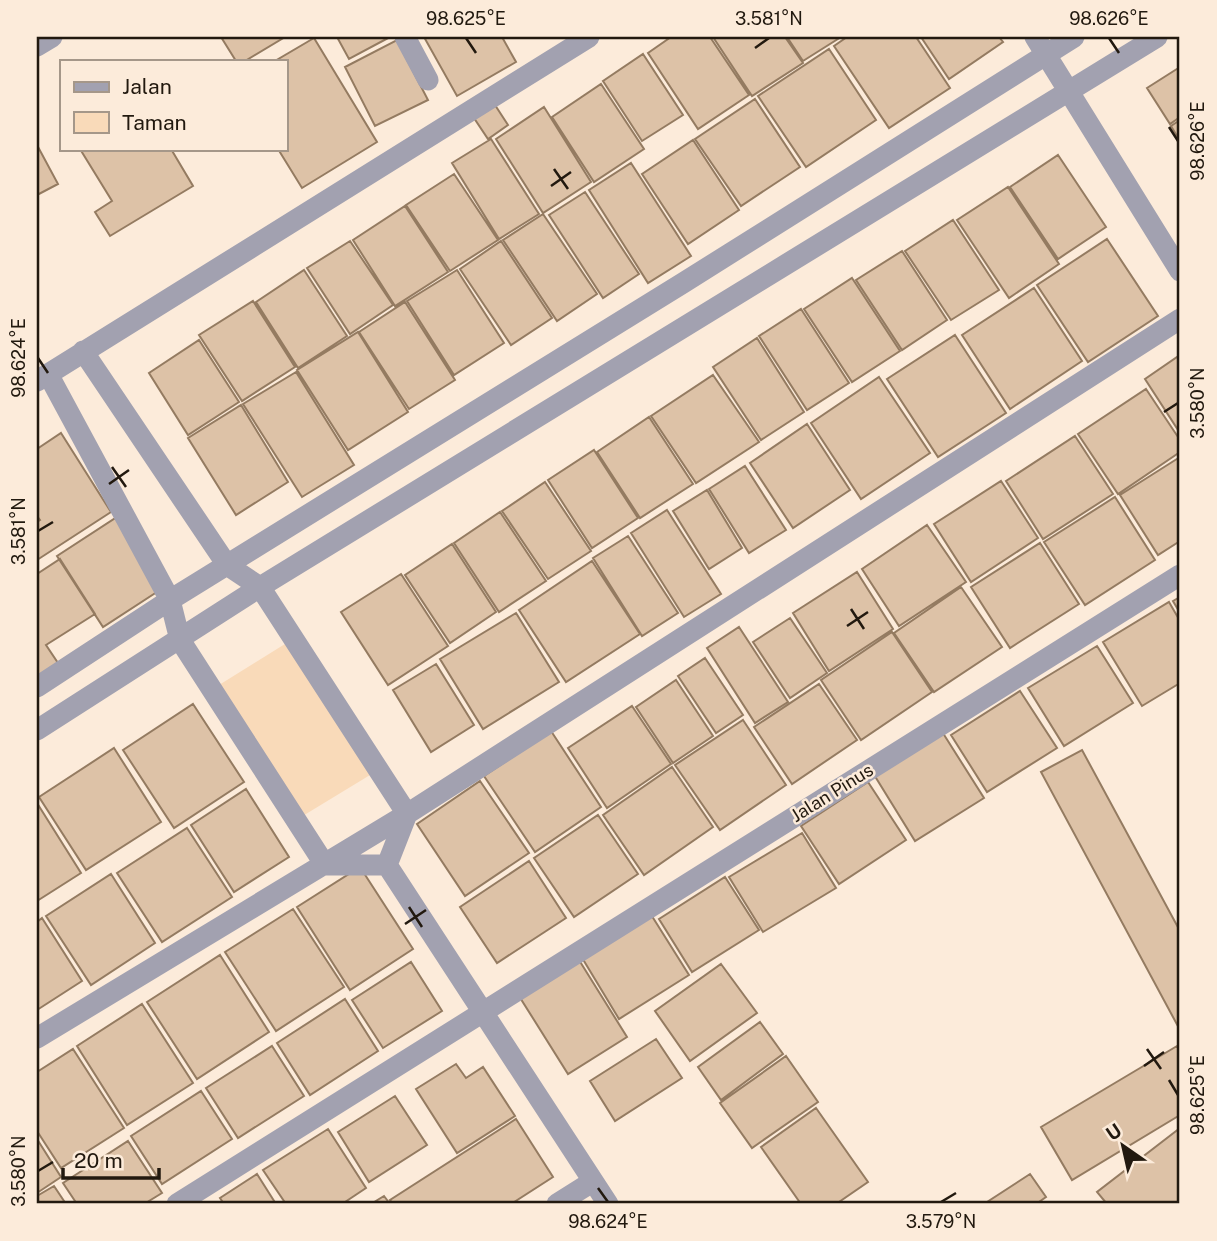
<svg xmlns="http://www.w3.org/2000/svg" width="1217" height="1241" font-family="'Public Sans',sans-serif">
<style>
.green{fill:#f9dab9}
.building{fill:#ddc2a7;stroke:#947b61;stroke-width:2}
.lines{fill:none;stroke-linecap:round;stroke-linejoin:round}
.minor{stroke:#a2a1b0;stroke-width:21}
.ticks{fill:none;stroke:#22190f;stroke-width:2.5}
.labels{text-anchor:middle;stroke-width:5;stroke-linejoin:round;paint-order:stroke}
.street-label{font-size:18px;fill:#22190f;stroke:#fcebda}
.neatline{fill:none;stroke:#22190f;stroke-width:2.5}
.ticks-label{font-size:18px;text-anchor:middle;fill:#22190f}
</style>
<rect width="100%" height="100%" fill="#fcebda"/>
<path class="green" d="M293,639L375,772L301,817L219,685Z"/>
<path class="building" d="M221,37H285L245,61H236Z
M337,37H390L349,59Z
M424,37H502L516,62L457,96Z
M671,37H710L749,95L698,129L648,53Z
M713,37H785L803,63L752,96Z
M787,37H841L803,61Z
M847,37H916L950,88L889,128L834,46Z
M921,37H999L1003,42L949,79Z
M314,38L377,142L302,188L278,149H285V61H275Z
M397,40L428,100L375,126L345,67Z
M829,49L876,120L806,167L758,96Z
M643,54L683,115L642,141L603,81Z
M1180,67V117L1170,124L1147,88Z
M601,84L644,149L594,182L552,117Z
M755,99L800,167L741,206L695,139Z
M495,105L508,125L488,139L474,118Z
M544,107L591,182L543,213L496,139Z
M1180,120V141L1171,126Z
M491,139L539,214L499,239L452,163Z
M693,140L739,210L688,244L642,174Z
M37,145L58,184L37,195Z
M80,149H171L193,186L110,236L95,212L112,201Z
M1058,155L1106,227L1058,259L1010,187Z
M631,163L691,256L648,283L589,190Z
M454,174L498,240L450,271L406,205Z
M1008,187L1059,264L1009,298L957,220Z
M585,192L639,274L603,298L549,215Z
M405,206L448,272L395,306L353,240Z
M543,214L597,294L557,321L503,240Z
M953,220L999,290L951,320L905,251Z
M1107,239L1158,316L1088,362L1037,285Z
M350,241L393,305L350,334L307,268Z
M501,241L552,318L511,345L460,269Z
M902,251L947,320L902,350L856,280Z
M304,270L347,336L298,368L256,302Z
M457,270L504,343L454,375L407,301Z
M852,278L900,351L852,382L804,309Z
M1034,288L1082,361L1010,409L962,335Z
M253,301L295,367L242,401L199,335Z
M405,302L455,380L409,409L359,332Z
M801,309L849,383L807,410L759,336Z
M358,332L408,412L348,450L297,370Z
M955,335L1006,413L938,457L887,379Z
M757,338L804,412L761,440L713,367Z
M199,340L239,402L188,435L149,373Z
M1180,355V433L1145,379Z
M296,372L354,465L302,497L243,404Z
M713,375L759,442L696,483L651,416Z
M879,377L930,453L861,499L811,423Z
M1146,389L1180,440V452L1118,494L1078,434Z
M241,405L288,482L236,515L188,438Z
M649,417L693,484L640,518L597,452Z
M807,424L850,490L793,528L750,463Z
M61,433L111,512L37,560V522L40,520L37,516V449Z
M1075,436L1113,494L1043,539L1006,481Z
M594,450L638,518L592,548L548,480Z
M1180,457V541L1158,555L1120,495Z
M745,466L786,530L749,553L709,489Z
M1001,481L1038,538L971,582L934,524Z
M545,482L591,551L548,579L502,511Z
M707,490L742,548L709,569L673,511Z
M1115,497L1155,560L1085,605L1044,542Z
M667,510L721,594L684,617L631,533Z
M500,512L546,581L499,612L454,543Z
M117,517L163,588L103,627L57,556Z
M927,525L966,582L899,626L862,569Z
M628,536L678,613L642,636L593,558Z
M1040,543L1079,604L1010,648L971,587Z
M452,544L496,612L450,643L405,575Z
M60,559L95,614L46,645L60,666L37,681V574Z
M592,561L640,634L566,682L519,610Z
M857,572L893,629L829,671L793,613Z
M401,574L448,646L388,685L341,612Z
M961,587L1002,647L934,692L894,633Z
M1180,597V613L1173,601Z
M1169,602L1180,621V683L1142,706L1103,642Z
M516,613L559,682L483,729L440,659Z
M790,618L827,673L790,698L753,642Z
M739,627L788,702L755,723L707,648Z
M892,632L932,692L861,740L821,680Z
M1097,646L1133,703L1064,746L1028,688Z
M705,658L743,715L716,733L678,676Z
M436,664L474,725L431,752L393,690Z
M676,680L713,736L673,763L636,707Z
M819,684L857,740L792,784L754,727Z
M1020,691L1057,748L987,792L951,735Z
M193,704L244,782L174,828L123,750Z
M632,706L671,764L607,808L568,748Z
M743,720L786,785L720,830L675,765Z
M941,730L984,798L915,841L873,773Z
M551,731L601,807L535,852L484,776Z
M114,748L161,822L86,870L39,797Z
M1082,750L1180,931V1030L1041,772Z
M672,767L713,827L644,875L603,815Z
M480,781L529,853L465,896L417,824Z
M868,782L906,840L839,884L801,826Z
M246,789L289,857L234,892L191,825Z
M37,803L81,873L37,901Z
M598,815L638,874L574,917L534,858Z
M187,828L232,897L162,942L117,873Z
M802,833L836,888L763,932L729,877Z
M529,861L566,918L497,963L460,907Z
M360,867L413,949L350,990L297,907Z
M111,874L155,943L91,985L46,916Z
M725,877L759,930L692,972L659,919Z
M293,909L344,987L276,1031L225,952Z
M650,913L689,975L619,1019L581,956Z
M42,918L82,981L37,1010V922Z
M220,955L269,1032L197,1079L147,1002Z
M579,960L627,1037L568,1074L519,996Z
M411,962L442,1011L383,1048L352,1000Z
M721,964L757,1013L690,1061L655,1011Z
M345,999L378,1051L310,1095L277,1043Z
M142,1004L193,1083L127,1125L77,1046Z
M760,1022L783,1054L721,1100L698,1067Z
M656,1039L682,1078L615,1121L590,1081Z
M272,1046L304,1096L238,1138L206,1088Z
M1177,1046L1180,1051V1115L1072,1180L1041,1127Z
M73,1049L124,1128L61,1168L37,1131V1072Z
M786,1056L818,1102L752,1148L720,1103Z
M456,1064L466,1078L483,1067L515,1116L457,1153L416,1089Z
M201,1091L232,1139L162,1184L131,1136Z
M395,1096L427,1145L369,1182L338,1132Z
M816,1108L868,1182L836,1204H801L761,1147Z
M516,1119L553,1177L511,1204H393L390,1200Z
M1180,1128V1204H1107L1097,1192Z
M328,1129L366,1188L342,1204H286L263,1170Z
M37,1139L61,1177L37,1193Z
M128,1141L162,1193L144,1204H77L63,1183Z
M257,1174L276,1204H224L220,1198Z
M1030,1174L1046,1197L1036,1204H984Z
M54,1186L66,1204H37V1196Z
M384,1196L390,1204H371Z"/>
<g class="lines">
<path class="minor" d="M405,37L428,80
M1035,37L1180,271
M37,46L52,37
M83,351L227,565L260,587L407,814L387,865
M48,374L170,600L180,640L325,865H387
M37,381L589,37
M37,687L170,600L683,283L1074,37
M37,730L260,587L1157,37
M387,865L608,1204
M37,1038L407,814L1180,319
M177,1204L1180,575
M557,1204L592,1182"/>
</g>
<path class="ticks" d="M466,38L476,53M1109,38L1119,53M755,48L769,38M1169,127L1178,141M554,169L568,189M551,186L571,172M38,358L48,373M1164,412L1178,403M112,467L126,487M109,484L129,470M38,531L53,522M851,609L864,629M847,626L868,612M409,907L422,927M405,924L426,910M1147,1049L1161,1069M1144,1066L1164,1052M1169,1080L1178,1095M38,1171L53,1162M598,1188L608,1202M941,1202L956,1193"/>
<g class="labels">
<g class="street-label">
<text transform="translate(832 793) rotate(-32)" y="6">Jalan Pinus</text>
</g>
</g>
<rect width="1217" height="1241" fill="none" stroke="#fcebda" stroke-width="77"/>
<rect x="60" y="60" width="228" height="91" fill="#fcebda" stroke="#a59789" stroke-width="2"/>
<rect x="74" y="82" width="35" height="10" fill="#a2a1b0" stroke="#a59789" stroke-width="2"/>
<text x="122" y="94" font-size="21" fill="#22190f">Jalan</text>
<rect x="74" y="112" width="35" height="21" fill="#f9dab9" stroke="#a59789" stroke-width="2"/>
<text x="122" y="130" font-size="21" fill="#22190f">Taman</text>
<g transform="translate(1123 1146) rotate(326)" stroke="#fcebda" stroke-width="5" paint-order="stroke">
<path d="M0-5L12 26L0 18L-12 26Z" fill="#22190f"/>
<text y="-10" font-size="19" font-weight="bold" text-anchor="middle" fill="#22190f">U</text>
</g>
<path d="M63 1168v10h96v-10" fill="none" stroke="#22190f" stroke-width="3.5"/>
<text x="74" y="1168" font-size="21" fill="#22190f" stroke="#fcebda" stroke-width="5" paint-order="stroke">20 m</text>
<rect x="38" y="38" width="1140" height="1164" class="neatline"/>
<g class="ticks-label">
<text x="466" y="25">98.625°E</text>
<text x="769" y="25">3.581°N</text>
<text x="1109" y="25">98.626°E</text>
<text transform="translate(1198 141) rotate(-90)" y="6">98.626°E</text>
<text transform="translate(19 358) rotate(-90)" y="6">98.624°E</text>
<text transform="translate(1198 403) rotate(-90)" y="6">3.580°N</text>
<text transform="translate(19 531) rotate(-90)" y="6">3.581°N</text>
<text transform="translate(1198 1095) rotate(-90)" y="6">98.625°E</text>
<text transform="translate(19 1171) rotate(-90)" y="6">3.580°N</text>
<text x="608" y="1228">98.624°E</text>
<text x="941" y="1228">3.579°N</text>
</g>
</svg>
